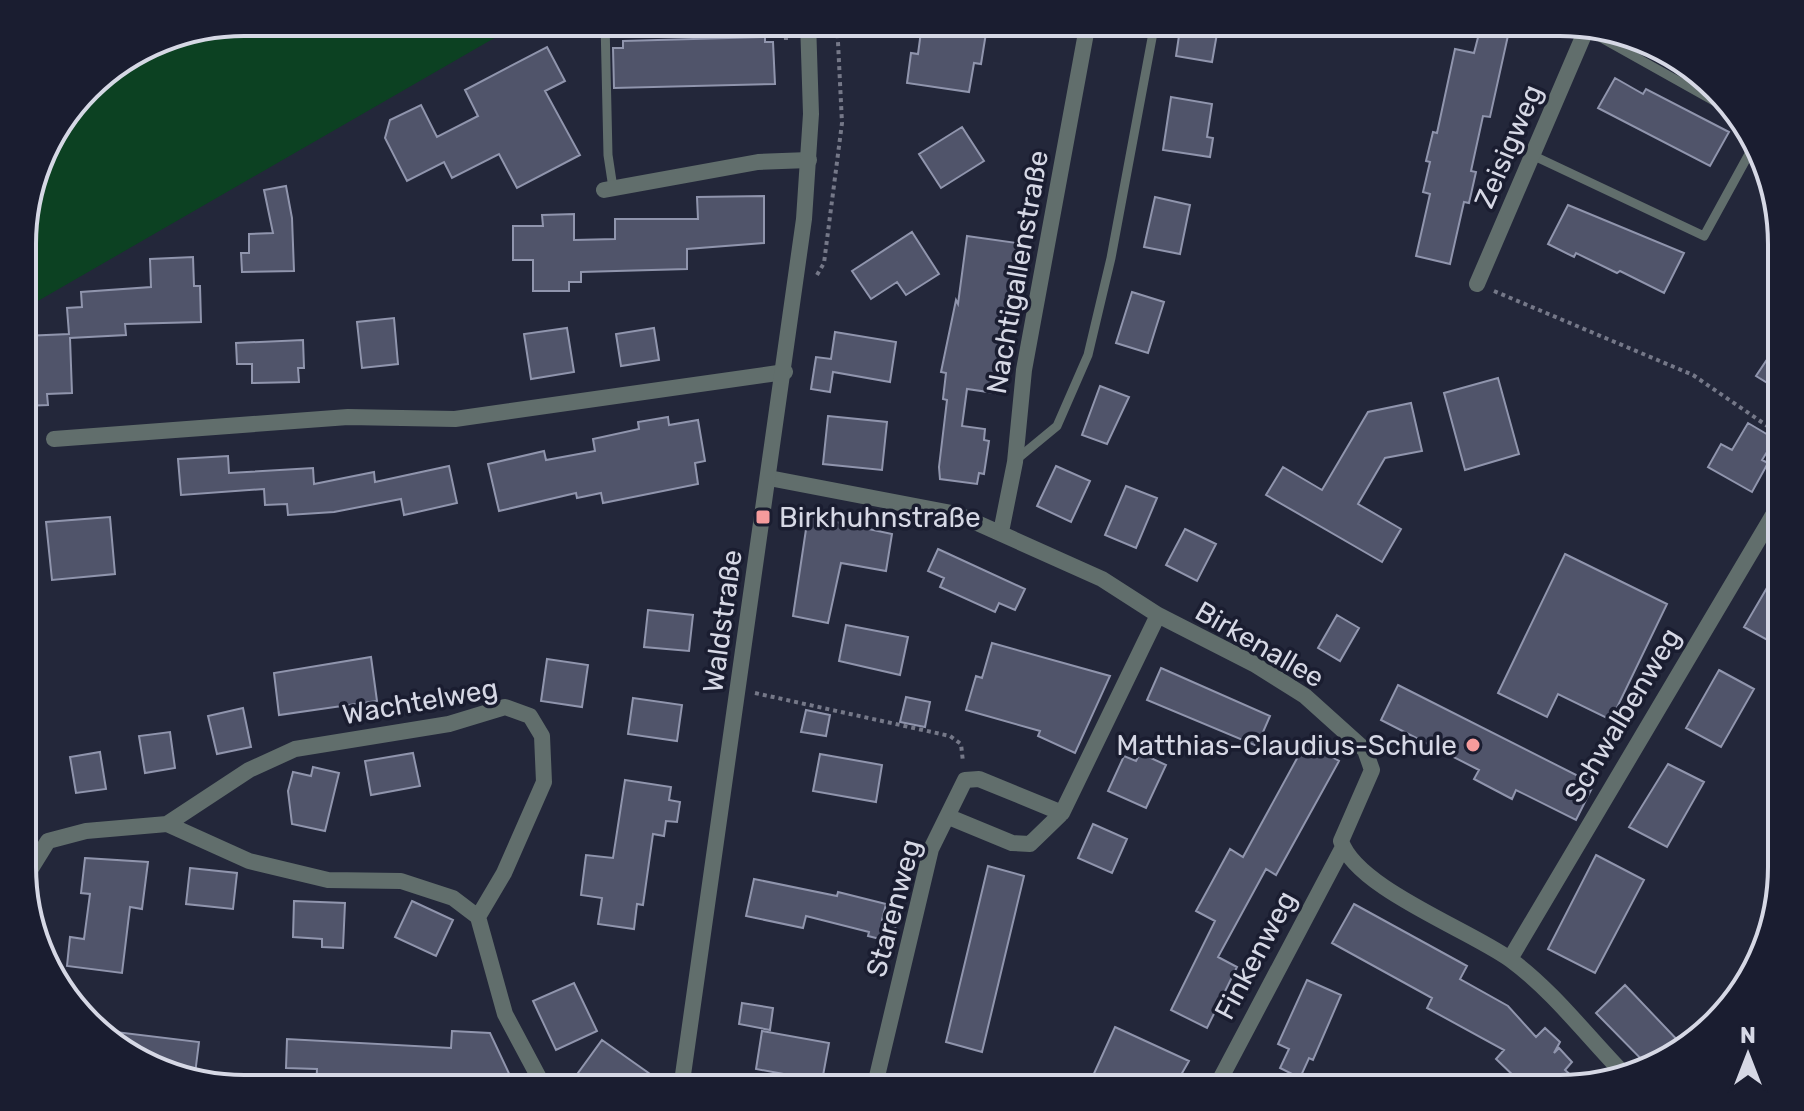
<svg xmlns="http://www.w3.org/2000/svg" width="1804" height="1111" font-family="Rubik,sans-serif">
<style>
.green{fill:#0c4122}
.building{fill:#50546a;stroke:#9095ad;stroke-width:2}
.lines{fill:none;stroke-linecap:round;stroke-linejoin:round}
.path{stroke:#757888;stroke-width:4;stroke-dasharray:4 4;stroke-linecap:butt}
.service{stroke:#616e6c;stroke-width:9}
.minor{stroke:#616e6c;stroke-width:16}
.tertiary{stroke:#616e6c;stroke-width:16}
.poi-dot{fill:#f59b9c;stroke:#1a1d30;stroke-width:3}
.labels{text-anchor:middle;stroke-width:7;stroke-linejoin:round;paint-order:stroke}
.street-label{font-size:28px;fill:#d6d8e5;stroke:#1a1d30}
.poi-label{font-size:28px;fill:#d6d8e5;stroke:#1a1d30;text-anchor:start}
.rim{fill:none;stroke:#d6d8e5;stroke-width:4}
</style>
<rect width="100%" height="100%" fill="#23273a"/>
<path class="green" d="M244,22H522L24,309V215L45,145L97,77L159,39Z"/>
<path class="building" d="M948,22H972L970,31L986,33L981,64L974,63L969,92L907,83L911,53L918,54L922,24L947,27Z
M1181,22H1219L1212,62L1176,56Z
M1482,22H1511L1490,117L1483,116L1471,171L1476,172L1469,203L1464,202L1450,264L1416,256L1430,194L1423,192L1430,162L1426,161L1433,132L1437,133L1455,49L1474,53Z
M765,37V42H773L775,84L614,88L613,48H623V41Z
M547,47L565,81L545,91L580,155L517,188L499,154L452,178L444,162L407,181L385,138L390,120L421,105L437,137L478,116L465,90Z
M1615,78L1643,94L1646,89L1729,132L1710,166L1598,108Z
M1171,97L1212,104L1207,137L1213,138L1210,157L1163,150Z
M962,127L984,161L941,188L919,154Z
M286,186L292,218L294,271L242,272L241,253H249V234L273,233L264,190Z
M764,196V243L687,249V269L581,272V282H569V291H533V260H513V226H543L542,215L574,214V240L615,239V219H698L697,197Z
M1155,197L1190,205L1180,254L1144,247Z
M1568,205L1684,253L1664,293L1620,271L1617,273L1576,253L1574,257L1548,244Z
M912,232L939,274L906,295L897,282L871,299L852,271Z
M967,236L1017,243L995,393L967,389L962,426L985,429L984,440L989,441L984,474L979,473L977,484L940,479L939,467L947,400L943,399L946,373L941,372L956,300L958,304Z
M193,257L194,286H200L201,322L125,324L126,335L70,338L72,393L47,394L48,405L24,406V336L69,334L67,308L82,307L81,292L151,287L150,259Z
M1132,292L1164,302L1148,353L1116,343Z
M394,318L398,364L362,368L357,322Z
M567,328L574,372L531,379L524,334Z
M654,328L659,360L621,366L616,334Z
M835,332L896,342L890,382L833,372L830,392L811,389L816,357L831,359Z
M1782,337V392L1756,376Z
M303,340L304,368H298L299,382L252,383V364H237L236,343Z
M1498,378L1519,454L1465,470L1444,393Z
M1100,386L1129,397L1107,444L1082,435Z
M1411,403L1422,451L1385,458L1358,504L1401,529L1382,562L1266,495L1283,467L1322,490L1368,412Z
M828,416L887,422L882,470L823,464Z
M668,417L669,425L698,420L705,461L695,463L698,484L603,503L601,493L577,498L576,493L499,511L488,464L544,451L546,460L595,451L593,439L639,429L638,422Z
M1748,423L1775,439L1762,460L1768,463L1752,492L1708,467L1721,444L1732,450Z
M228,456L229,473L313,468L314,484L374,472L375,482L449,466L457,503L404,515L401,499L334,512L288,515L287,504L265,505L264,489L181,495L178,459Z
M1056,466L1090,481L1071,522L1037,506Z
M1126,486L1157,498L1136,548L1105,535Z
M808,516L892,534L886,571L841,563L828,623L793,616Z
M110,517L115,574L52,580L46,522Z
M1185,529L1216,544L1197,581L1166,565Z
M938,549L1025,589L1015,610L999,603L995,612L940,587L944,578L928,571Z
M1565,554L1667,604L1611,720L1558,694L1547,717L1498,693Z
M1782,562V648L1744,627Z
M648,610L693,615L689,651L644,647Z
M1337,615L1359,628L1340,661L1318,648Z
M846,625L908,637L900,675L839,661Z
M992,643L1110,676L1075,753L1038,736L1040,731L966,710L976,676L982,678Z
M371,657L377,701L279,715L274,673Z
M547,659L588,665L582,707L541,701Z
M1161,668L1270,716L1257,746L1147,700Z
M1719,670L1754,689L1721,747L1686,728Z
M1398,685L1594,784L1576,820L1516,790L1512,799L1474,779L1479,770L1381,720Z
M906,697L930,702L925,727L900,722Z
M633,698L682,705L677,741L628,734Z
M243,708L251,747L217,754L208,716Z
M806,710L830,715L826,736L801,732Z
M170,732L175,768L145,773L139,736Z
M1306,742L1339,761L1276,875L1266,869L1218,957L1237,967L1207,1028L1171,1010L1215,921L1196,911L1230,849L1243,857Z
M100,752L106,789L76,793L70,757Z
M413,753L420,786L371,795L365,761Z
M1140,753L1166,765L1146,808L1108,791L1124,756L1136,761Z
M820,754L882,765L876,802L813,791Z
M1668,764L1704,782L1667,847L1629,827Z
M313,767L339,773L325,831L292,824L288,791L293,772L311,776Z
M625,780L671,787L669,800L680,802L677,822L666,821L664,836L653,834L643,905L637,904L634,929L598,924L602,898L581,895L586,855L613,858Z
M1093,824L1127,839L1112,873L1078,858Z
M1596,855L1644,880L1595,973L1548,949Z
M85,858L148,862L142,909L130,907L122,973L67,966L70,937L84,939L90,894L81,893Z
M988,866L1024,876L982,1052L946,1042Z
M190,868L237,873L233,909L186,904Z
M754,879L837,896L838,892L886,904L882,920L896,924L892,942L868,936L869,932L806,916L803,928L746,916Z
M294,901L345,903L343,948L322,947V939L293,937Z
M412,901L453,920L436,956L395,937Z
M1354,904L1467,966L1460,979L1508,1006L1536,1037L1545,1028L1560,1042L1554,1053L1559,1048L1572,1062L1565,1070L1583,1086L1534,1089L1522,1076L1518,1080L1496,1059L1504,1050L1427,1008L1432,998L1332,943Z
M1307,980L1341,995L1313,1060L1309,1058L1300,1078L1280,1068L1289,1049L1278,1044Z
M574,983L597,1031L556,1050L533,1001Z
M1625,985L1684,1047L1671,1060L1648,1066L1596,1013Z
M742,1003L773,1008L770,1030L739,1024Z
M1115,1027L1189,1061L1173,1089H1087Z
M99,1030L199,1042L195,1074L121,1052Z
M452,1031L490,1033L512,1080L492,1089H480L476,1079L417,1075L416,1087L349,1083L348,1089H316L317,1069L286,1068L287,1039L451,1048Z
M762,1031L829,1043L822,1081L756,1069Z
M602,1040L650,1074L639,1089H601L578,1073Z"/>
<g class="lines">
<path class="path" d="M785,22L786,40
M26,207L50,163L67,117
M817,275L824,263L842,123L837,22
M1494,291L1693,375L1782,436
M24,444L36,442
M755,693L950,736L961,744L963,762"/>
<path class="service" d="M605,22L608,155L613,188
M1589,31L1730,110
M1532,155L1704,236L1755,143
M1017,459L1057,426L1088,355L1111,258L1155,22"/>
<path class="minor" d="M604,190L758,162L809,160
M1477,284L1586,30
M54,439L348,417L455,419L785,372
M769,478L957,514L1102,579L1158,615L1254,664L1305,696L1365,750L1372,770L1341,841C1356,888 1470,930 1511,960C1553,991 1587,1036 1624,1074
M1001,532L1015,462L1024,370L1088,22
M949,817L1012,843L1030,844L1062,813
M167,824L249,770L295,749L449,724L505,707L530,716L542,736L544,782L504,873L478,917
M31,914L30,870L48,841L86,831L167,824L249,861L328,880L401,881L453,898L478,917L505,1014L545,1089
M1510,959L1782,500
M874,1089L931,849L965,780L979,779L1062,813L1158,615
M1215,1089L1343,847"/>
<path class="tertiary" d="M681,1089L804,219L811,114L808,22"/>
</g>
<g class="poi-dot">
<rect x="755" y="509" width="16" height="16" rx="4"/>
<circle cx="1473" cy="745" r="8"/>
</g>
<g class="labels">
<g class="street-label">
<text transform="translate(1508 146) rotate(-67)" y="10">Zeisigweg</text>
<text transform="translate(1017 272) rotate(-80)" y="10">Nachtigallenstraße</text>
<text transform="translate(722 621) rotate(-82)" y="10">Waldstraße</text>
<text transform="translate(1260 644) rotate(30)" y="10">Birkenallee</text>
<text transform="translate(420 701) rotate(-10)" y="10">Wachtelweg</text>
<text transform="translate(1622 715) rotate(-59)" y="10">Schwalbenweg</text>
<text transform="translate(893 908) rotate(-75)" y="10">Starenweg</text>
<text transform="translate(1255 955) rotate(-62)" y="10">Finkenweg</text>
</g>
<g class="poi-label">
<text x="779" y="527">Birkhuhnstraße</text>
<text x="1457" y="755" text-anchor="end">Matthias-Claudius-Schule</text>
</g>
</g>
<path d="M0 0H1804V1111H0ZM244 36H1560A208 208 0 0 1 1768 244V867A208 208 0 0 1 1560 1075H244A208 208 0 0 1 36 867V244A208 208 0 0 1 244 36Z" fill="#1a1d30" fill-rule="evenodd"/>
<path class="rim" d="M244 36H1560A208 208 0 0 1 1768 244V867A208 208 0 0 1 1560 1075H244A208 208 0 0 1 36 867V244A208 208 0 0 1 244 36Z"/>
<g transform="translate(1748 1055)" stroke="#1a1d30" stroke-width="6" paint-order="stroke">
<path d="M0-6L14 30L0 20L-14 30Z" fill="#d6d8e5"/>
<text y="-12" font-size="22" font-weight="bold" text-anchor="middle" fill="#d6d8e5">N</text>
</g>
</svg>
